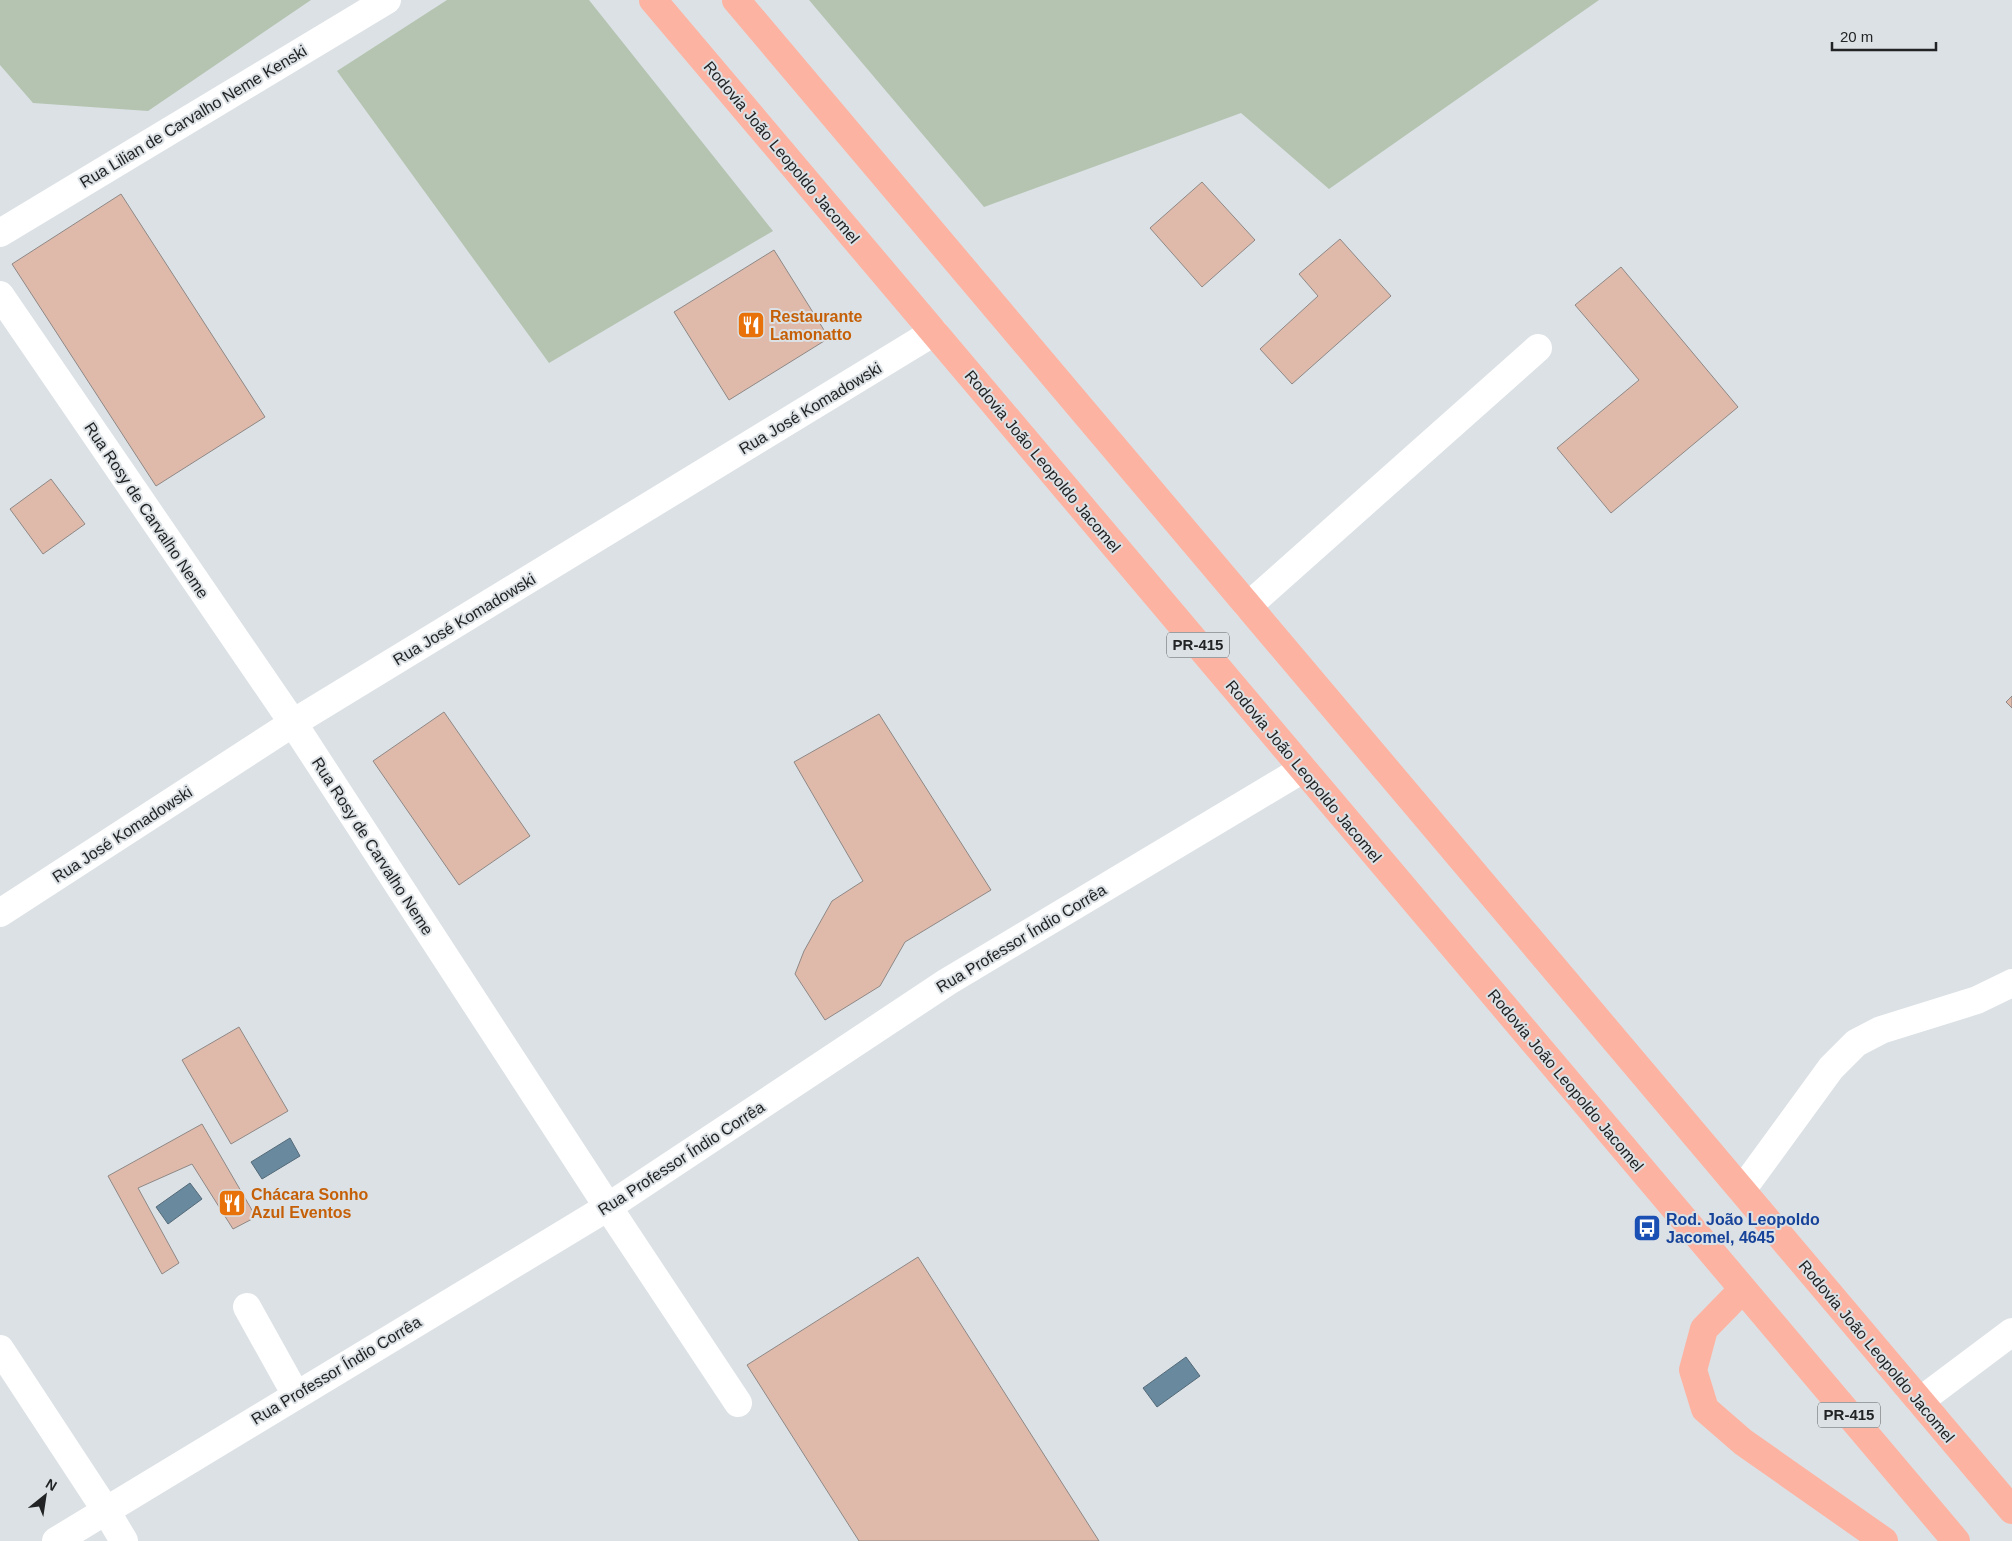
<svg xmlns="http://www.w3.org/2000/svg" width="2012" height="1541" font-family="Helvetica,sans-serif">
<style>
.green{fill:#b4c4b1}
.water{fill:#69899e;stroke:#536a79}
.building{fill:#dfbaaa;stroke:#8e8886}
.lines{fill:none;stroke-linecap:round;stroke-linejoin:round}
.minor{stroke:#fff;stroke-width:28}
.highway{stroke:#fdb3a2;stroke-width:28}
.labels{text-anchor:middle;stroke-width:4;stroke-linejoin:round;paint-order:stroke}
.shield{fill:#dce1e5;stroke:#595c5e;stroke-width:1}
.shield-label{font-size:15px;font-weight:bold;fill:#212324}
.street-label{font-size:16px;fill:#212324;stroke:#dce1e5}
.food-label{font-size:16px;font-weight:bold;fill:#c56008;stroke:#dce1e5;text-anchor:start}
.transit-label{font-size:16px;font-weight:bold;fill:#164399;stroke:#dce1e5;text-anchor:start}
</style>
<rect width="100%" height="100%" fill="#dce1e5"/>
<path class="green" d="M0,0H311L148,111L33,103L0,65Z
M447,0H589L773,231L549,363L337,71Z
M809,0H1599L1329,189L1241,113L984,207Z"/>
<path class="water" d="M290,1138L300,1156L262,1179L251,1162Z
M190,1183L202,1199L168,1224L156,1207Z
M1186,1357L1200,1376L1157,1407L1143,1388Z"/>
<path class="building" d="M1202,182L1255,240L1202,287L1150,228Z
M121,194L265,417L156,486L12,264Z
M1340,239L1391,296L1292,384L1260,349L1318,296L1299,274Z
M774,250L829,338L729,400L674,312Z
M1621,267L1738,407L1611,513L1557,448L1639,380L1575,305Z
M51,479L85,524L43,554L10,509Z
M2012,696V708L2006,702Z
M444,712L530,836L459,885L373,761Z
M879,714L991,890L905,942L880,986L825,1020L795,974L804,951L832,901L863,881L794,762Z
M239,1027L288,1111L231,1144L182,1060Z
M202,1124L256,1217L233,1229L192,1164L138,1188L179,1263L162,1274L108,1176Z
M918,1257L1099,1541H859L747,1365Z"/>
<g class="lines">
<path class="minor" d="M0,233L387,0
M0,295L293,723L608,1207L738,1403
M1248,606L1538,348
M0,913L293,723L934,332
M1742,1190L1831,1068L1856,1043L1881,1030L1977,1000L2012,983
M247,1307L296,1395
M0,1349L105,1509L124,1541
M1920,1401L2012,1332
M56,1541L608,1207L947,982L1303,769"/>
<path class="highway" d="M653,0L1956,1541
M736,0L2012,1510
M1743,1289L1704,1329L1693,1370L1705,1409L1743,1442L1884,1541"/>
</g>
<defs>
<g id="restaurant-square" transform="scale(1.4375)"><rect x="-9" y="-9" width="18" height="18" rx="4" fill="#e8710a" stroke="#dce1e5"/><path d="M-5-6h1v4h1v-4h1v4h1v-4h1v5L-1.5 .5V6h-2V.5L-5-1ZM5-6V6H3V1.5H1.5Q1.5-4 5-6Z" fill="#fff"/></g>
<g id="bus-square" transform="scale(1.4375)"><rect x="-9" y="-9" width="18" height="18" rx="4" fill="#1a4fb4" stroke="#dce1e5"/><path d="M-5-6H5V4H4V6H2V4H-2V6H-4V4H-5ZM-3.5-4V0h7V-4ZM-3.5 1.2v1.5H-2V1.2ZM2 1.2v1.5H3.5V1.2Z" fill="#fff"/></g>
</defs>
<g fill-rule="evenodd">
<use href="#restaurant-square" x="751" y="325"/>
<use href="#restaurant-square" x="232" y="1203"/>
<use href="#bus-square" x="1647" y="1228"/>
</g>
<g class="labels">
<g class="shield">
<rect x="1167" y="632.5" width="62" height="25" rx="4"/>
<rect x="1818" y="1402.5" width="62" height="25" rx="4"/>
</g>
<g class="shield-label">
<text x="1198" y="650">PR-415</text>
<text x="1849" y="1420">PR-415</text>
</g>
<g class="street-label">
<text transform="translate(193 116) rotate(-31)" y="6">Rua Lilian de Carvalho Neme Kenski</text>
<text transform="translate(782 152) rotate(50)" y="6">Rodovia João Leopoldo Jacomel</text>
<text transform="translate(810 408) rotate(-31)" y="6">Rua José Komadowski</text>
<text transform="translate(1043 461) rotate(50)" y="6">Rodovia João Leopoldo Jacomel</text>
<text transform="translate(147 510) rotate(56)" y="6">Rua Rosy de Carvalho Neme</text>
<text transform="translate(464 619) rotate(-31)" y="6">Rua José Komadowski</text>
<text transform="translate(1304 771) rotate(50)" y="6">Rodovia João Leopoldo Jacomel</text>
<text transform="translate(122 834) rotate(-33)" y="6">Rua José Komadowski</text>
<text transform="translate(373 846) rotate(57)" y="6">Rua Rosy de Carvalho Neme</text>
<text transform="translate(1021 938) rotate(-31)" y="6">Rua Professor Índio Corrêa</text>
<text transform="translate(1566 1080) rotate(50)" y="6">Rodovia João Leopoldo Jacomel</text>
<text transform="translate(681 1158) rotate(-33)" y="6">Rua Professor Índio Corrêa</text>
<text transform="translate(1877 1351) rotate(50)" y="6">Rodovia João Leopoldo Jacomel</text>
<text transform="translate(336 1370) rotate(-31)" y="6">Rua Professor Índio Corrêa</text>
</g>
<g class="food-label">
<text x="770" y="322">Restaurante<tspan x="770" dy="18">Lamonatto</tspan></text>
<text x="251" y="1200">Chácara Sonho<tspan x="251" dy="18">Azul Eventos</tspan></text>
</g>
<g class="transit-label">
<text x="1666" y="1225">Rod. João Leopoldo<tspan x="1666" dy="18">Jacomel, 4645</tspan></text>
</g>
</g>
<g transform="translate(45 1496) rotate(30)" stroke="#dce1e5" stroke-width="4" paint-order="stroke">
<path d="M0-4L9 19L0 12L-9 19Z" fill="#212324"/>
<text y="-8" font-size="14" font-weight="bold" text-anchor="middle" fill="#212324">N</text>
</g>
<path d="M1832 42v8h104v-8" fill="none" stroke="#212324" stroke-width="2.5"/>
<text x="1840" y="42" font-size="15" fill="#212324" stroke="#dce1e5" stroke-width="4" paint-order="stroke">20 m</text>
</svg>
